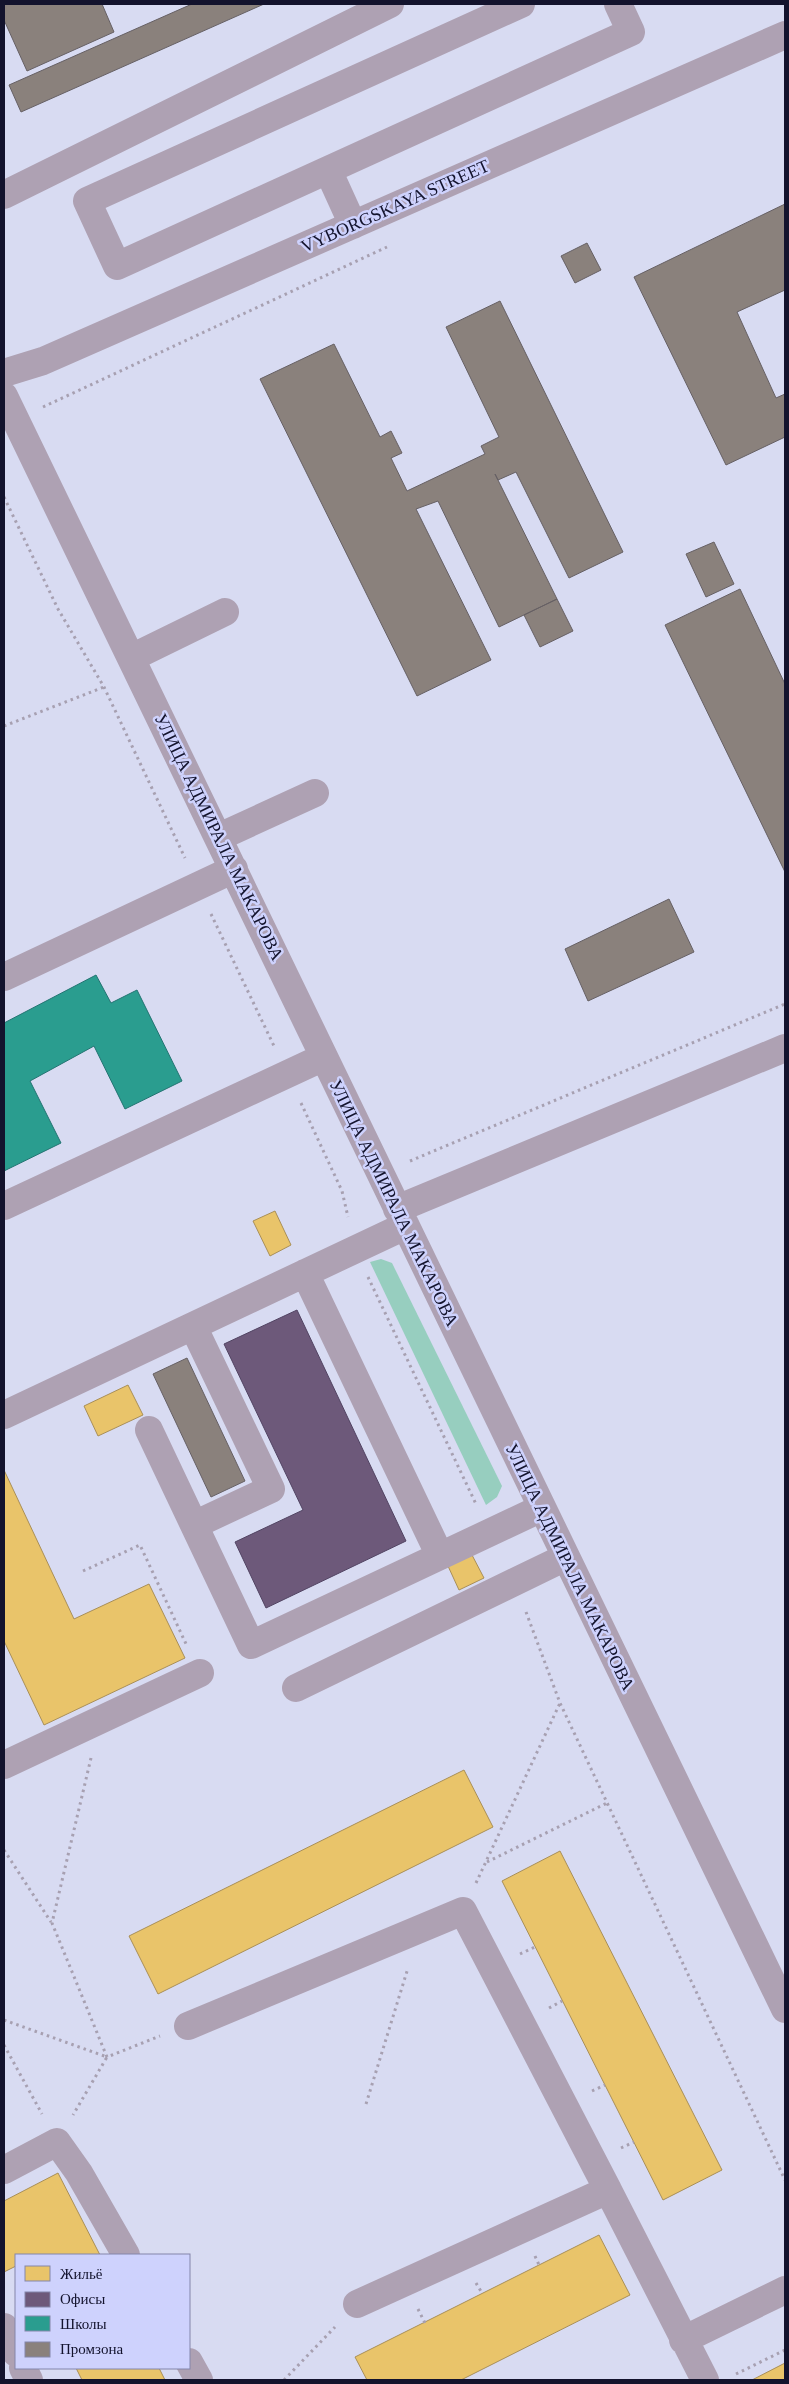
<svg xmlns="http://www.w3.org/2000/svg" width="789" height="2384" font-family="'Times New Roman',serif">
<style>
.green{fill:#97cebf}
.homes{fill:#e9c46a;stroke:#a98f58}
.offices{fill:#6d597a;stroke:#524463}
.schools{fill:#2a9d8f;stroke:#237472}
.industry{fill:#8a817c;stroke:#666064}
.lines{fill:none;stroke-linecap:round;stroke-linejoin:round}
.path{stroke:#a7a0b1;stroke-width:3;stroke-dasharray:2.5 4;stroke-linecap:butt}
.minor{stroke:#aea1b3;stroke-width:28}
.labels{text-anchor:middle;stroke-width:5;stroke-linejoin:round;paint-order:stroke}
.street-label{font-size:18px;fill:#13132d;stroke:#ced2fd}
</style>
<rect width="100%" height="100%" fill="#d8dbf2"/>
<path class="green" d="M381,1259L392,1263L502,1486L497,1497L486,1505L370,1262Z"/>
<path class="homes" d="M275,1211L291,1245L270,1256L253,1221Z
M128,1385L143,1415L98,1436L84,1406Z
M4,1470L74,1619L149,1584L185,1658L44,1725L4,1641Z
M472,1555L484,1578L459,1590L448,1566Z
M464,1770L493,1827L158,1994L129,1936Z
M560,1851L722,2170L663,2200L502,1881Z
M58,2173L100,2255H16V2266L4,2272V2201Z
M599,2235L630,2295L461,2380H367L355,2357Z
M785,2363V2380H752Z
M76,2368H159L165,2380H82Z"/>
<path class="offices" d="M297,1310L406,1541L266,1608L235,1542L303,1510L224,1344Z"/>
<path class="schools" d="M96,975L111,1003L137,990L182,1081L125,1109L94,1046L30,1081L61,1143L4,1171V1023Z"/>
<path class="industry" d="M4,4H102L114,32L27,71L4,20Z
M192,4H264L21,112L9,85Z
M785,204V290L737,312L776,398L785,394V437L726,465L634,277Z
M587,243L601,270L575,283L561,256Z
M500,301L623,552L569,578L516,472L498,480L495,474L557,599L499,627L438,501L416,509L491,660L417,696L260,379L334,344L380,437L391,431L402,453L391,458L407,491L485,454L481,446L499,437L446,327Z
M714,542L734,584L706,597L686,554Z
M740,589L785,684V872L665,625Z
M557,599L573,631L540,647L524,615Z
M669,899L694,952L588,1001L565,949Z
M187,1358L245,1481L211,1497L153,1374Z"/>
<g class="lines">
<path class="path" d="M43,407L387,247
M4,497L58,609L104,687L185,858
M4,726L104,687
M211,914L274,1046
M301,1103L342,1191L348,1217
M410,1161L785,1004
M368,1277L476,1504
M83,1571L140,1545L187,1646
M526,1612L560,1703L785,2180
M91,1758L52,1923L107,2057L160,2036
M4,1850L51,1922
M487,1862L607,1803
M476,1883L560,1703
M520,1954L535,1947
M549,2008L562,2001
M4,2020L107,2057L73,2115
M4,2045L42,2114
M592,2091L605,2085
M366,2104L408,1968
M621,2148L634,2142
M535,2256L539,2265
M476,2283L482,2293
M418,2309L425,2323
M736,2374L785,2350
M284,2380L335,2327"/>
<path class="minor" d="M521,4L87,201L117,266L631,32L618,4
M328,170L353,225
M4,195L390,4
M4,373L43,361L785,35
M4,396L785,2009
M131,658L225,612
M219,837L315,793
M4,977L234,869
M4,1206L324,1057
M397,1209L785,1048
M305,1273L440,1556
M193,1326L271,1489L194,1525L251,1645L542,1508
M4,1415L405,1226
M149,1430L194,1525
M296,1688L566,1557
M4,1765L200,1673
M188,2026L463,1911L608,2190L357,2304
M4,2170L57,2142L79,2173L126,2255
M608,2190L705,2380
M4,2327L16,2353
M683,2340L785,2290
M189,2362L199,2380
M23,2368L29,2380"/>
</g>
<g class="labels">
<g class="street-label">
<text transform="translate(395 206) rotate(-24)" y="6">VYBORGSKAYA STREET</text>
<text transform="translate(219 837) rotate(64)" y="6">УЛИЦА АДМИРАЛА МАКАРОВА</text>
<text transform="translate(394 1203) rotate(64)" y="6">УЛИЦА АДМИРАЛА МАКАРОВА</text>
<text transform="translate(570 1567) rotate(64)" y="6">УЛИЦА АДМИРАЛА МАКАРОВА</text>
</g>
</g>
<rect width="789" height="2384" fill="none" stroke="#13132d" stroke-width="10"/>
<rect x="15" y="2254" width="175" height="115" fill="#ced2fd" stroke="#8386aa"/>
<rect x="25" y="2266" width="25" height="15" fill="#e9c46a" stroke="#8386aa"/>
<text x="60" y="2279" font-size="15" fill="#13132d">Жильё</text>
<rect x="25" y="2292" width="25" height="15" fill="#6d597a" stroke="#8386aa"/>
<text x="60" y="2304" font-size="15" fill="#13132d">Офисы</text>
<rect x="25" y="2316" width="25" height="15" fill="#2a9d8f" stroke="#8386aa"/>
<text x="60" y="2329" font-size="15" fill="#13132d">Школы</text>
<rect x="25" y="2342" width="25" height="15" fill="#8a817c" stroke="#8386aa"/>
<text x="60" y="2354" font-size="15" fill="#13132d">Промзона</text>
</svg>
